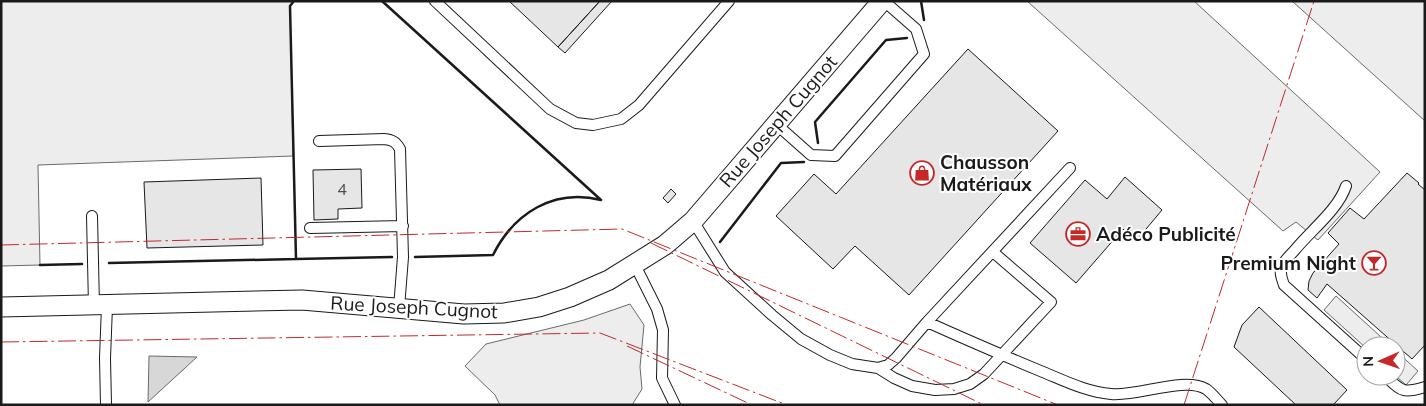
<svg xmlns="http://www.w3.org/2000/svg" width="1426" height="406" font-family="Mulish,sans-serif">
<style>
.built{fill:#ededed;stroke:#6a6a6a}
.water{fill:#d7d7d7;stroke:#6a6a6a}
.building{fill:#e6e6e6;stroke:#1a1a1a}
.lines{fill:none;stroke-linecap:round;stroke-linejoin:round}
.lane-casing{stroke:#1a1a1a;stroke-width:12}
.street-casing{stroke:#1a1a1a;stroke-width:21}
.lane{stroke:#fff;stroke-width:10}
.street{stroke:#fff;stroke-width:19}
.wall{stroke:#1a1a1a;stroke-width:2.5}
.power{stroke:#c62828;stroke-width:1;stroke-dasharray:18 4 2.5 4;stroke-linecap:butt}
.labels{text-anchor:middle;stroke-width:4;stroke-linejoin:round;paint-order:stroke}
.number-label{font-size:16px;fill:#4d4d4d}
.street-label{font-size:19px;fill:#1a1a1a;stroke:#fff}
.poi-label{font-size:19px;font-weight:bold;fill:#1a1a1a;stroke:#fff;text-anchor:start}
</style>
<rect width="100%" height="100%" fill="#fff"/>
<path class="built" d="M1,1H294L290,6L293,156L38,165L40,265L1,266Z
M1027,1H1194L1380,172L1318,240L1296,222L1283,231Z
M1292,1H1425V121Z
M1336,296L1391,346H1366V348L1324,310Z
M630,304L644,325L640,367L642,389L632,405H500L495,395L465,366L486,344L584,320Z
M1396,351L1418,371L1406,385L1396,376Z"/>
<path class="water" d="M149,356L197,357L148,402Z"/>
<path class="building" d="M509,1H600L558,47Z
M600,1H612L565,53L558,47Z
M968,49L1058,131L909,295L855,246L833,269L776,216L814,174L836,194Z
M361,169L362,208L338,209V219L314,220L313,170Z
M1407,173L1419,183L1418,184L1425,190V345L1412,359L1327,284L1317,298L1308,290L1309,281L1313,273L1339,244L1328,233L1350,208L1364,219Z
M1125,177L1162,210L1136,241L1123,229L1076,283L1030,243L1085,180L1107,199Z
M261,178L263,245L147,248L144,182Z
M671,189L676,194L668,203L663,198Z
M1259,307L1347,390L1333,405H1296L1234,347L1242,325Z"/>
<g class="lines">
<g class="lane-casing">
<path id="lane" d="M435,1L550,109L576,123L593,125L621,119L639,105L729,1
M776,124L811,155L835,156L924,54L916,29L884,1
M319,141L384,139C393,140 396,142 400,149L403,257L399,308
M1346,186C1338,210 1310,231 1294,251C1290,255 1284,261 1282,266C1279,273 1282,279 1284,285L1366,359
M92,216L94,306
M693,221L725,272L772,315L801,339L830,355L852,364L878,368L888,365L896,358L927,322L1070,168
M310,228L403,226
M635,265L657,309L663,330L662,378L675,405
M927,322C965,339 1004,356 1043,372C1065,381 1087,392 1111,394C1137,397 1184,376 1206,389C1212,393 1217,400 1222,405
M878,368L894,378L912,386L935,390L954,389L970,384L984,374L1051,302L993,252
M1385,376C1402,391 1402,394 1425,387
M106,405L105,358L107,306"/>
</g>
<g class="street-casing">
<path id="street" d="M1,307L302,300L464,314L504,313L539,307L570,297L609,280L665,245L693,221L882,1"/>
</g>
<use href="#lane" class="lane"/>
<use href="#street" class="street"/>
<path class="wall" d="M294,1L290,6L296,259L392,257
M382,1L601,200C554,188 514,213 493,255L415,257
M921,1L924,20
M818,143L815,122L886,40L907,38
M720,242L781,163L804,162
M109,263L296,259
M40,265L82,264"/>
<path class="power" d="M651,243L984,405
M1,245L622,229L1058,405
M1,342L600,333L787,405
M627,346L752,405
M1184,405L1314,1"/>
</g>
<defs>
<g id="shop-ring" transform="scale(1.25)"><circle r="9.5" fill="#fff" stroke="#c62828" stroke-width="1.5"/><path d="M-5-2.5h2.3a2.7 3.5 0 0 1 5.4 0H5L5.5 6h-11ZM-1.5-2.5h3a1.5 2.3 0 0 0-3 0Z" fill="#c62828"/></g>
<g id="office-ring" transform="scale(1.25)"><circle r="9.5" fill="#fff" stroke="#c62828" stroke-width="1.5"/><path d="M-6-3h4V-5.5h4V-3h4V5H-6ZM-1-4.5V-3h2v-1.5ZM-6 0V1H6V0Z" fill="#c62828"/></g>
<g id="bar-ring" transform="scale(1.25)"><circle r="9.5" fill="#fff" stroke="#c62828" stroke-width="1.5"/><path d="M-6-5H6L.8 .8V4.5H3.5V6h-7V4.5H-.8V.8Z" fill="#c62828"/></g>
</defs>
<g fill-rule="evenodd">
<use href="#shop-ring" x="922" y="173"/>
<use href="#office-ring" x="1078" y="234"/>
<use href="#bar-ring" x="1374" y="263"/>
</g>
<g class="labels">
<g class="number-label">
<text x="342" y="195">4</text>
</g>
<g class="street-label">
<text transform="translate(778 121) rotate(-49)" y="7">Rue Joseph Cugnot</text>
<text transform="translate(414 307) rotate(3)" y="7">Rue Joseph Cugnot</text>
</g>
<g class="poi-label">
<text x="940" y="169">Chausson<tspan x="940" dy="22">Matériaux</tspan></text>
<text x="1096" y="241">Adéco Publicité</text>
<text x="1356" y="270" text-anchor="end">Premium Night</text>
</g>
</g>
<rect width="1426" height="406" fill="none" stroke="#1a1a1a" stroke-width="5"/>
<g transform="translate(1381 361) rotate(268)"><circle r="24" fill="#ffffff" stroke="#a3a3a3"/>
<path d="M0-4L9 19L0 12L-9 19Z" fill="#c62828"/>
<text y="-8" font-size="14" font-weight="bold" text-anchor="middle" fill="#1a1a1a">N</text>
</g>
</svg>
